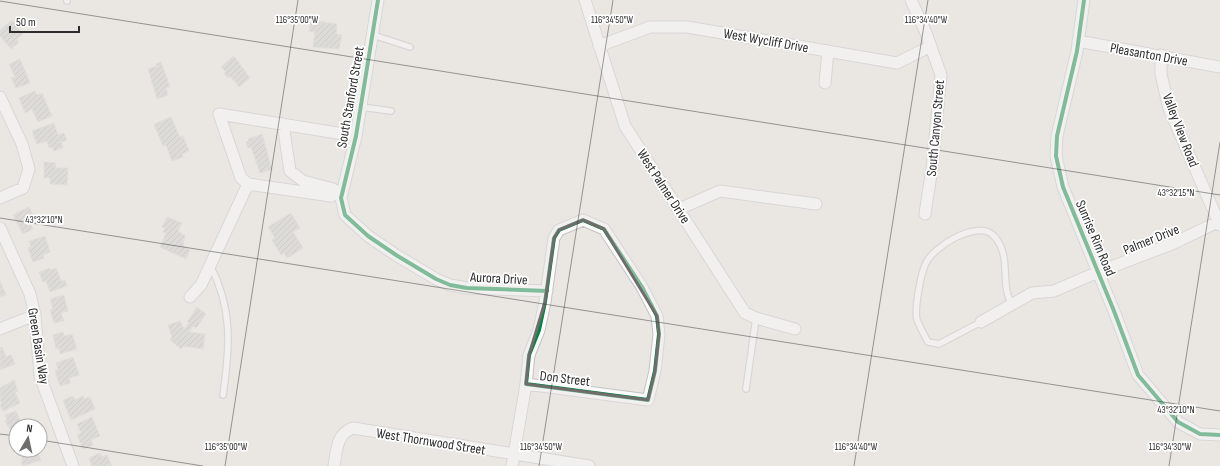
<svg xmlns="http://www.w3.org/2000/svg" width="1220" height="466" font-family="'Sofia Sans Condensed',sans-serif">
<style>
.building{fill:url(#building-hatch);stroke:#d5d3cf}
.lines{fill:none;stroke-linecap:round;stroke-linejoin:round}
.lane-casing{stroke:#c4c3c3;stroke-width:8}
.street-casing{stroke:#c4c3c3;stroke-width:13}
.lane{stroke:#fcfbfb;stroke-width:5.5}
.street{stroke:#fcfbfb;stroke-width:11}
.cycleway-casing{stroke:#fff;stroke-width:6}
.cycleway{stroke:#00873e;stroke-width:4}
.marked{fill:none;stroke:#6e6d6c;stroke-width:3;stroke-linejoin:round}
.ticks{fill:none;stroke:#2c2c2c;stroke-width:1;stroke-opacity:0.45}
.labels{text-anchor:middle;stroke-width:3.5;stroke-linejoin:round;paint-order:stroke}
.street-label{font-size:14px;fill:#2c2c2c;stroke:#fff}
.ticks-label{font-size:10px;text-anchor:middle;fill:#2c2c2c;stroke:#fff;stroke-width:3.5;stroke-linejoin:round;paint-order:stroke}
</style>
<defs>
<pattern id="building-hatch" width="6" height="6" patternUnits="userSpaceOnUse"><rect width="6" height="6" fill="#cfcdca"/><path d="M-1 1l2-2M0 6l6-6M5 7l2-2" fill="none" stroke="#b2b0ae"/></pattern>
</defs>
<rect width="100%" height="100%" fill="#eae7e3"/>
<path class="building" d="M12,20L23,34L17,39L19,42L11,49L0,36V30Z
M311,20L337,24L336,34L342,35L339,49L313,47L315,32L309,31Z
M234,56L250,78L239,87L230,76L228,78L224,73L226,72L221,67Z
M20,59L30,83L16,88L11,78L15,77L9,64Z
M161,62L170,87L166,88L168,95L157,99L148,69L157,66L156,64Z
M35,91L37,95L42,93L52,116L38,122L32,109L25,113L19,98Z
M171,117L180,137L183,136L189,151L182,154L183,157L172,161L166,145L163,146L154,124Z
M54,123L58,135L64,133L67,140L61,142L63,148L54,151L52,147L49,148L47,141L37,144L32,131Z
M262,134L272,169L260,173L251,147L248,148L246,142L249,141L248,139Z
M44,162L56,163L55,168H68L67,185L50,184V178H44Z
M29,207L37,223L31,225L33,229L23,234L13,215Z
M291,213L300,228L293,232L303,248L287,258L284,253L281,255L272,240L275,238L268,227Z
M167,217L182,223L178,231L185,236L183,243L184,247L190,250L186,259L160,247L166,233L163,232L165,228L162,227Z
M45,236L50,252L43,255L44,258L33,262L28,248L31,247L29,241Z
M50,268L51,270L56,268L61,281L65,280L67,286L50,292L46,281L43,282L39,272Z
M0,281L6,295L0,297Z
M64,295L68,311L61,313L64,321L54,323L50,310L53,309L50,299Z
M197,307L206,314L196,328L193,326L189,332L205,334L203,349L183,346L181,349L170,340L172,337L168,325L180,321L184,329L189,323L187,322Z
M63,332L64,336L72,334L77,349L60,354L59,348L56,349L53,335Z
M2,347L6,357L11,355L15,364L0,370V348Z
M73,357L79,375L69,378L70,383L60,386L55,371L58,369L56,363Z
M14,380L18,391L15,392L20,403L3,411L0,405L2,404L0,399V388Z
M73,396L75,400L83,396L84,399L90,397L95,409L71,420L63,400Z
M16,411L21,422L28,419L30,426H16V435L14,436L5,421L7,420L5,415Z
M92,417L100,436L91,440L93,445L83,449L77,435L81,433L77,424Z
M19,450H38L37,451L41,460L23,466L21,462L23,461Z
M100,453L102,457L107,455L112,466H92L89,458Z"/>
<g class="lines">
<g class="lane-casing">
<path id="lane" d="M67,1V0
M373,35L410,47
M361,107L391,111
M210,265C233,309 230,347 223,395
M981,322L939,344L928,342C924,335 920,327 917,320C914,310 921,272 926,263C934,246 977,220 993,235C1013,255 999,285 1012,304
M746,389L756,318"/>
</g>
<g class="street-casing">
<path id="street" d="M378,0L356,136L341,198L345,215L368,236L396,255L436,279L450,285L467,288L547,291
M585,0L625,126L745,313L756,318L795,329
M911,0L926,33L941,75L932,168L925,214
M1084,0L1077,51L1057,136L1056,156L1063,187L1114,311L1138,375L1178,422L1200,434L1220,435
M1078,41L1220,67
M599,46L650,27H687L897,63L931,46
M1161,55V74L1169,109L1220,225
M825,83L828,51
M0,97L22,144L29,169L23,188L0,198
M283,124L290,171L303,181L333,189L341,198
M248,184L241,178L219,114L356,136
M248,184L331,196
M679,209L720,191L816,204
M583,220L604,229L642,287L657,316L659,334L655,371L648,400L526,384L529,355L539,330L545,302L554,238L559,230Z
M0,228L30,294L35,315L40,376L73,466
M190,297L201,285L248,184
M981,322L1032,293L1054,291L1098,272L1172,244L1220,221
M0,329L35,315
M334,466C337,450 336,434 353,428L589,466
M512,466L526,384"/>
</g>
<use href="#lane" class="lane"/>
<use href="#street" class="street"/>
<g class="cycleway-casing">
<path id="cycleway" d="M378,0L356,136L341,198L345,215L368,236L396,255L436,279L450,285L467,288L547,291
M1084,0L1077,51L1057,136L1056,156L1063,187L1114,311L1138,375L1178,422L1200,434L1220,435
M583,220L604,229L642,287L657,316L659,334L655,371L648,400L526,384L529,355L539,330L545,302L554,238L559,230Z"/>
</g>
<use href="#cycleway" class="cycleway"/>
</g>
<path d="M0 0H1220V466H0ZM583,220L604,229L657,316L659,334L655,371L648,400L526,384L529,355L545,302L554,238L559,230Z" fill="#eae7e3" fill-opacity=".55" fill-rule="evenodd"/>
<path class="marked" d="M583,220L604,229L657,316L659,334L655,371L648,400L526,384L529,355L545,302L554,238L559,230Z"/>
<path class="ticks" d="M0,1L1220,195M0,218L1220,411M0,434L16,436M40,440L203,466M225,466L298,0M539,466L613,0M854,466L928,0M1169,466L1220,142"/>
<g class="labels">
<g class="street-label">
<text transform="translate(766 40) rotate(10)" y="5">West Wycliff Drive</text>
<text transform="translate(1149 54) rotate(10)" y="5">Pleasanton Drive</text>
<text transform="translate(350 97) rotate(-80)" y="5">South Stanford Street</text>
<text transform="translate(935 128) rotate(-85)" y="5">South Canyon Street</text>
<text transform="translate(1181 130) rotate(69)" y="5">Valley View Road</text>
<text transform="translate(664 186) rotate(57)" y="5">West Palmer Drive</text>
<text transform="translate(1096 238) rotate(67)" y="5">Sunrise Rim Road</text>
<text transform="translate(1151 239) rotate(-22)" y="5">Palmer Drive</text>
<text transform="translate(499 278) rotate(3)" y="5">Aurora Drive</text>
<text transform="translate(39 346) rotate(81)" y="5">Green Basin Way</text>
<text transform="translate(565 378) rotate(7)" y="5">Don Street</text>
<text transform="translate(431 441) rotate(9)" y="5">West Thornwood Street</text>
</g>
</g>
<g class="ticks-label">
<text x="612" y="23">116°34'50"W</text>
<text x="297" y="23">116°35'00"W</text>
<text x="926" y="23">116°34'40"W</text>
<text x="1176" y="196">43°32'15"N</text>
<text x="44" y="223">43°32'10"N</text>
<text x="1176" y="413">43°32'10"N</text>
<text x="226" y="450">116°35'00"W</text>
<text x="541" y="450">116°34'50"W</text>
<text x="856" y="450">116°34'40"W</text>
<text x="1170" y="450">116°34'30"W</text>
</g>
<g transform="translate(28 438) rotate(9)"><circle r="19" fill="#ffffff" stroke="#ababab"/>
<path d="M0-3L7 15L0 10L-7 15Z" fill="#6e6d6c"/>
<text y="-6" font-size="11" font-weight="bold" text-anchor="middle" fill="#2c2c2c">N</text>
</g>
<path d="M10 26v6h69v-6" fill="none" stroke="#2c2c2c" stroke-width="2"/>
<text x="16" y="26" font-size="12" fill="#2c2c2c" stroke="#ffffff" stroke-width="3" paint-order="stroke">50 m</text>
</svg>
